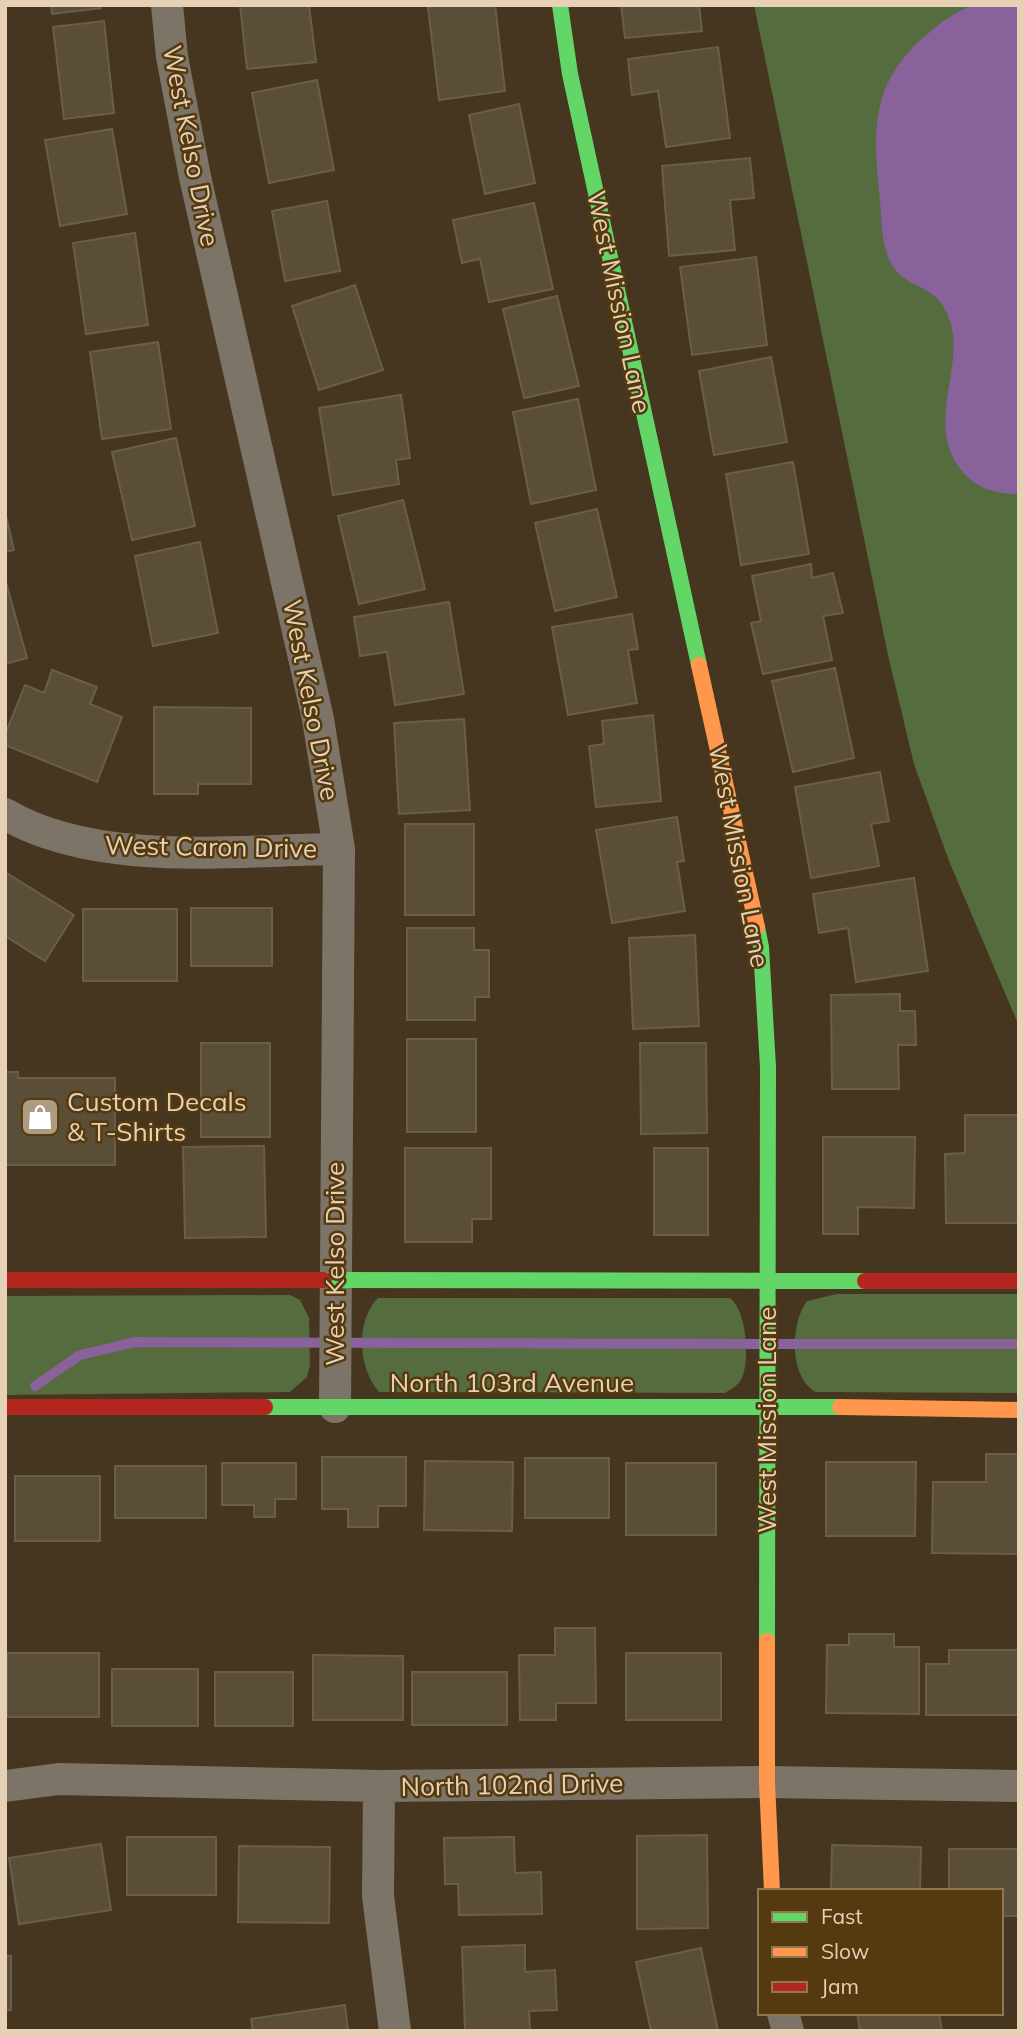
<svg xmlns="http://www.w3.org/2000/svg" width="1024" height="2036" font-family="Mulish,sans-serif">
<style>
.green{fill:#556c3e}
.water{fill:#89619b}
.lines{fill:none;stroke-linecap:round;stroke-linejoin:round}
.stream{stroke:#89619b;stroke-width:10}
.building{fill:#5a4e36;stroke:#695f48;stroke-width:2}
.street{stroke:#7d7468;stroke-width:32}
.fast{stroke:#63d668;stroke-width:16}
.slow{stroke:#ff974d;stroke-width:16}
.jam{stroke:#b3261e;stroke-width:16}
.labels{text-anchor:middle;stroke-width:5;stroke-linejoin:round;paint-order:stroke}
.street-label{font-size:26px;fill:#e6d1b6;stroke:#563a0f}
.poi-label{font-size:26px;fill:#e6d1b6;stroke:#563a0f;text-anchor:start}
</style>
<rect width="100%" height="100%" fill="#46361f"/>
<path class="green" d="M754,5H1019V1026L949,861L914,764L888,655Z
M837,1294H1019V1393L816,1392C789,1378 790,1323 807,1301Z
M290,1295L300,1300L309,1318L310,1365L307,1377L290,1392L5,1395V1296Z
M378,1298H730C747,1311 750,1360 742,1378C738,1386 732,1388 725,1393L379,1392C358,1368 355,1321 378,1298Z"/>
<path class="water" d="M974,5L1019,6V494C994,494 974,488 959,467C926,422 965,367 950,321C937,282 910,291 894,268C881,249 882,223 880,201C873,134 869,84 925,36C940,23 956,11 974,5Z"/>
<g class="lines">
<path class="stream" d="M774,1344H1019
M35,1386L80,1355L135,1342L759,1344"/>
</g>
<path class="building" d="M51,5H101V8L52,14Z
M240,5H309L316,62L247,69Z
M444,5H495L505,91L439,100L428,7Z
M621,5H699L702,31L625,38Z
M104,21L114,113L64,119L53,27Z
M718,47L730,138L666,147L658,91L632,95L628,59Z
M317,80L334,170L269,183L252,93Z
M519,104L535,183L485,194L469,115Z
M112,129L127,214L60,226L45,140Z
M750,158L754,198L730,200L735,250L669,256L662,166Z
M327,201L340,271L285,281L272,211Z
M534,203L553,289L489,302L480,259L462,263L453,220Z
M135,233L148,325L86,334L73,243Z
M756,257L767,345L692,355L680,267Z
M355,285L383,370L319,390L292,306Z
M557,296L579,386L524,398L503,309Z
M158,342L171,429L102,439L90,352Z
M771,357L787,442L714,455L699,371Z
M401,395L410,458L396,460L399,484L333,495L319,408Z
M578,399L596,490L531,504L513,412Z
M176,438L195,526L132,540L112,452Z
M793,462L809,554L741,565L726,474Z
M403,500L425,589L359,604L338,516Z
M597,509L617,597L555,611L535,523Z
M5,512L14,550L5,552Z
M200,542L218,633L153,646L135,556Z
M811,564L812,578L833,573L843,613L823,616L832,660L763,674L751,623L761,621L752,576Z
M5,579L27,658L5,664Z
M449,602L464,694L395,705L387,652L360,656L354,617Z
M632,614L638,649L628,650L637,703L568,715L552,627Z
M835,668L854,758L793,772L772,681Z
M52,670L97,687L90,704L122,717L97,782L5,745V735L25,685L44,693Z
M154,707L251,708V784H198V794H154Z
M653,715L661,801L596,807L589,746L604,744L602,721Z
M464,719L470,810L399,814L394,723Z
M880,772L889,821L871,824L879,866L811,878L795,787Z
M677,817L684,861L677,862L685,911L612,923L596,830Z
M405,824H474V915H405Z
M5,872L74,915L45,961L5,936Z
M914,878L928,971L856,982L848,928L819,933L813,894Z
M191,908H272V966H191Z
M83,909H177V981H83Z
M407,928H474V950H489V997H475V1020H407Z
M695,935L699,1026L633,1029L629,938Z
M900,994V1011H915L916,1045H898L899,1089H832L831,995Z
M407,1039H476V1132H407Z
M201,1043H270V1137H201Z
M640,1043H706L707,1133L641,1134Z
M5,1072H18V1078H115V1165H5Z
M965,1115H1019V1223H946L945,1154L965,1153Z
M823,1137H915L914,1208L858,1207V1234H823Z
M264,1146L266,1237L185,1238L183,1147Z
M405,1148H491V1219H472V1242H405Z
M654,1148H708V1235H654Z
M986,1454H1019V1554L932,1553L933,1482H986Z
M322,1457H406V1506H378V1527H348V1509H322Z
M525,1458H609V1518H525Z
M425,1461L513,1462L512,1531L424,1530Z
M826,1462H916L915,1536H826Z
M222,1463H296V1499H275V1517H254V1505H222Z
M626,1463H716V1535H626Z
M115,1466H206V1518H115Z
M15,1476H100V1541H15Z
M555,1628H595L596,1703H556V1720H520L519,1655H555Z
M849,1634H894V1647H919V1714L826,1713L827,1645H849Z
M949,1650H1019V1715H926V1664H949Z
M7,1653H99V1717H7Z
M626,1653H721V1720H626Z
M313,1655L403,1656V1720H313Z
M112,1669H198V1726H112Z
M215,1672H293V1726H215Z
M412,1672H507V1725H412Z
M707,1835L708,1928L637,1929V1836Z
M127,1837H216V1895H127Z
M514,1837L515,1873L541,1872L542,1914L459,1915L458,1884H445L444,1838Z
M101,1844L111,1910L19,1924L9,1858Z
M832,1845L921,1847L920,1891H831Z
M239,1846L330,1847L329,1923L238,1922Z
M949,1849H1019V1916H1001V1891H949Z
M525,1945V1972L555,1970L557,2010L529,2011L530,2031H465L462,1947Z
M701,1948L718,2031H651L636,1962Z
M5,1956H11V2010H5Z
M345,2005L348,2031H253L251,2019Z
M857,2013H939L942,2031H860Z"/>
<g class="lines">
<path class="street" d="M167,5L172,57L195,177L318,719L339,849L335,1407
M5,814C97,868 235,850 339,849
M5,1786L59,1779L379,1786L767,1782L1019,1786
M379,1786L378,1896L395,2031
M783,2013L788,2031"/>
<path class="fast" d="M560,5L570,74L699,665
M757,927L761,947L768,1067L767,1641
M324,1280L865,1281
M265,1407H840"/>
<path class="slow" d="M699,665L757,927
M840,1407L1019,1410
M767,1641V1782L772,1891"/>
<path class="jam" d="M5,1280H324
M865,1281H1019
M5,1407H265"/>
</g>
<defs>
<g id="shop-square" transform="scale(2.0125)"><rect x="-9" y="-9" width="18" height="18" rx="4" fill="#ae9b81" stroke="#563a0f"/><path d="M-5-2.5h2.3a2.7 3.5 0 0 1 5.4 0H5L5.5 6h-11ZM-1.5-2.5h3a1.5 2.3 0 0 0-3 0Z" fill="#fff"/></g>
</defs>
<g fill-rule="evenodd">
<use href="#shop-square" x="40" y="1117"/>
</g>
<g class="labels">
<g class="street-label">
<text transform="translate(191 146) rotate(79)" y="9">West Kelso Drive</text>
<text transform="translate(619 302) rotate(78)" y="9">West Mission Lane</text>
<text transform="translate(311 700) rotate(79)" y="9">West Kelso Drive</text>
<text transform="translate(211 847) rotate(1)" y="9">West Caron Drive</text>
<text transform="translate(739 856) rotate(79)" y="9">West Mission Lane</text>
<text transform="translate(335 1264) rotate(-90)" y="9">West Kelso Drive</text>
<text x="512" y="1392">North 103rd Avenue</text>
<text transform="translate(767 1420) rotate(-90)" y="9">West Mission Lane</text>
<text transform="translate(512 1785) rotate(-1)" y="9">North 102nd Drive</text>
</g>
<g class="poi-label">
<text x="67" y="1111">Custom Decals<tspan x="67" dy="30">&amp; T-Shirts</tspan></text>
</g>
</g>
<rect width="1024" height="2036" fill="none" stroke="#e6d1b6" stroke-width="14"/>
<rect x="758" y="1889" width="245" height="126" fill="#563a0f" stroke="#907652" stroke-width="2"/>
<rect x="772" y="1912" width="35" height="10" fill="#63d668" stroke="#907652" stroke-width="2"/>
<text x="821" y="1924" font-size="21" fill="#e6d1b6">Fast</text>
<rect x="772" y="1947" width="35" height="10" fill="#ff974d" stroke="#907652" stroke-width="2"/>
<text x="821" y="1959" font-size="21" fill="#e6d1b6">Slow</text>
<rect x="772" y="1982" width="35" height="10" fill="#b3261e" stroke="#907652" stroke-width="2"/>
<text x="821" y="1994" font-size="21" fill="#e6d1b6">Jam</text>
</svg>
